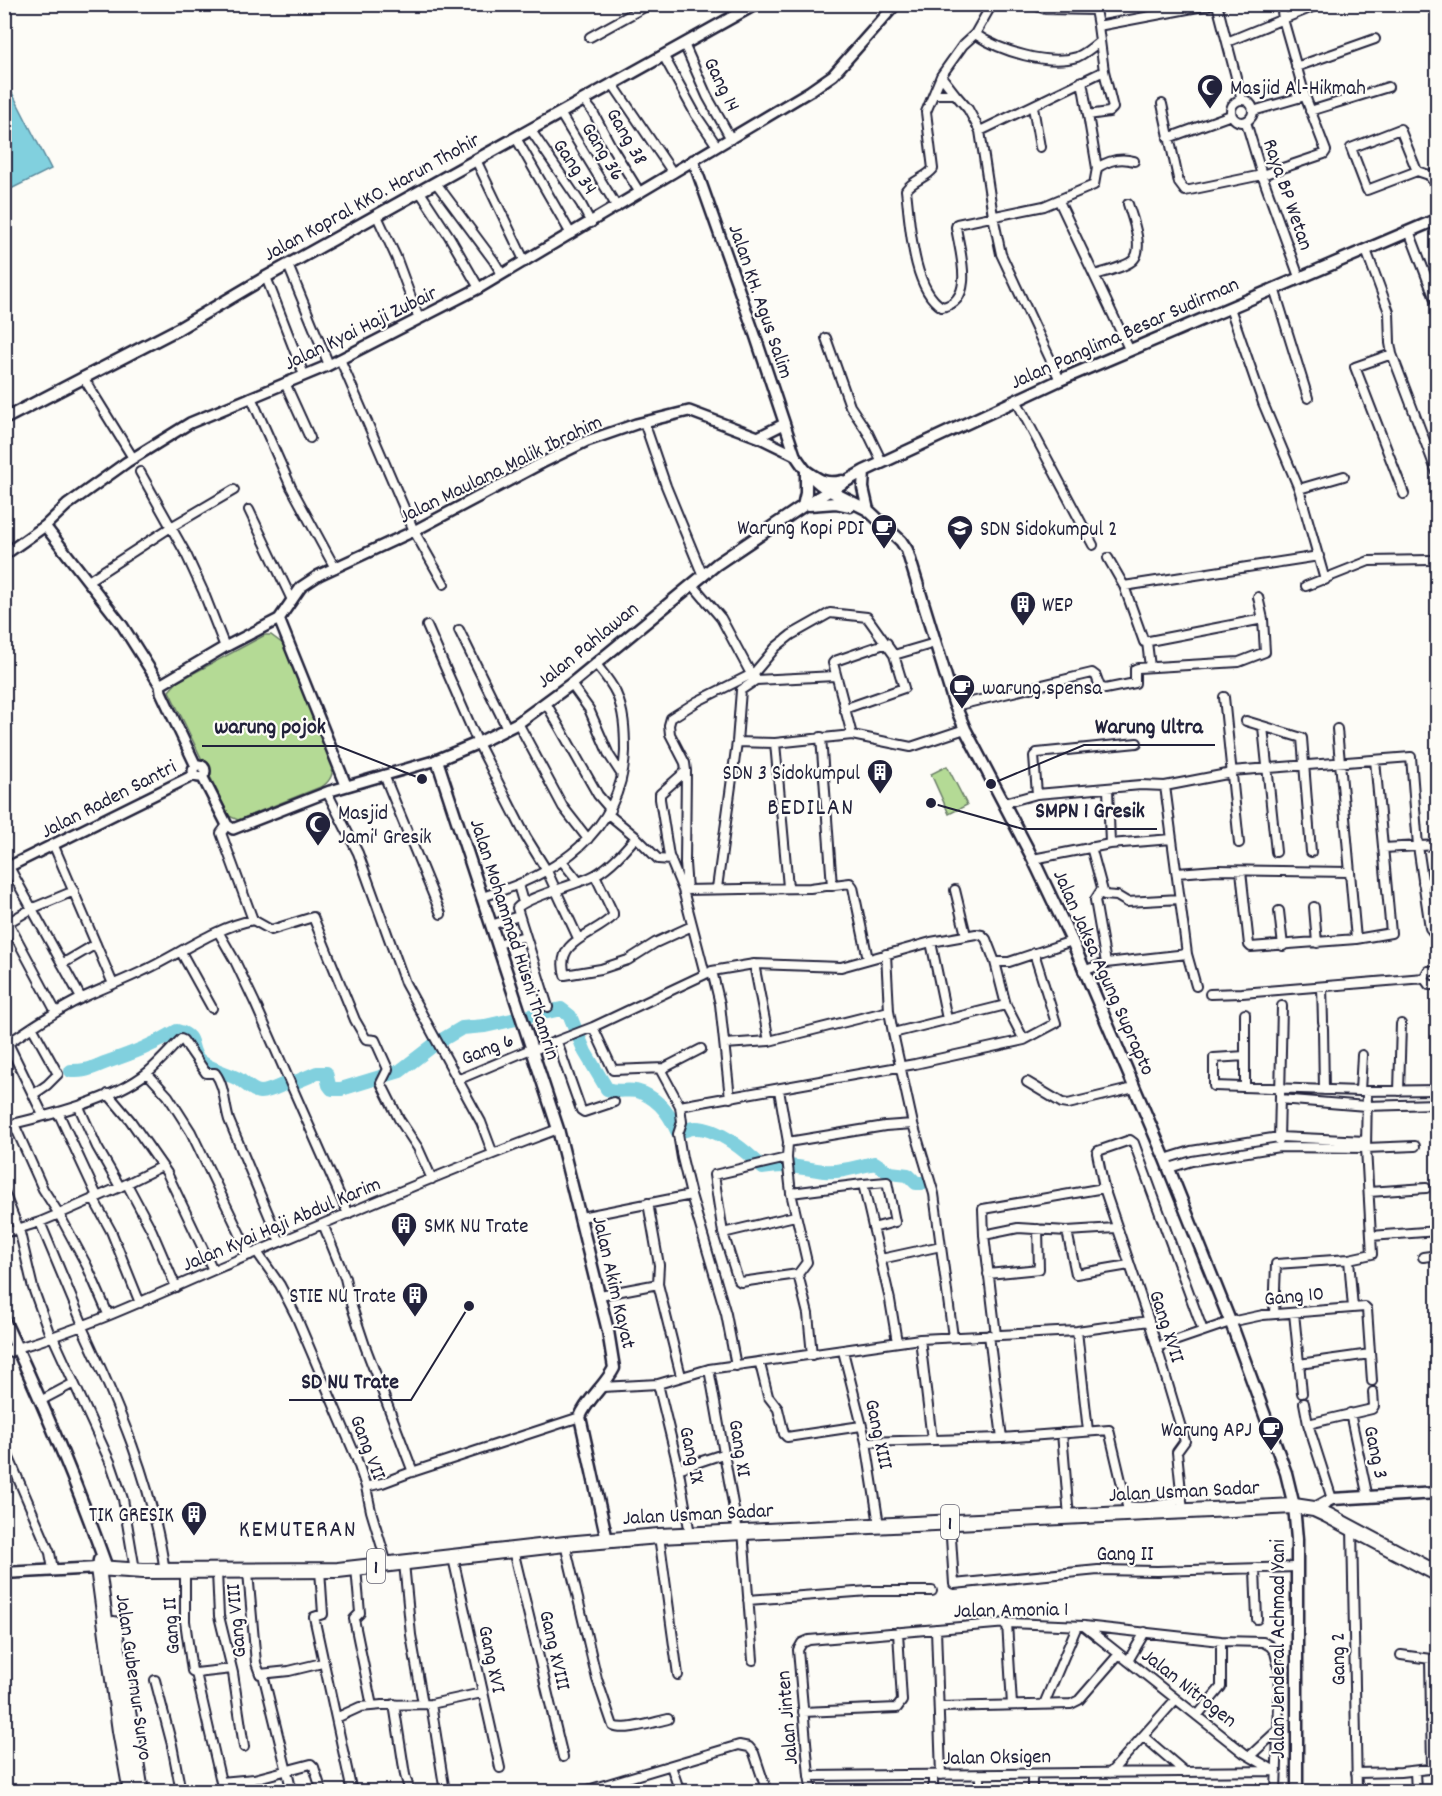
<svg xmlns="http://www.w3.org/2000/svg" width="1442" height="1796" font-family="Dekko,sans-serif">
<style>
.green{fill:#b4da95;stroke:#6b7e68;stroke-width:1.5}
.water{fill:#81d0de;stroke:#5b8a9d;stroke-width:1.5}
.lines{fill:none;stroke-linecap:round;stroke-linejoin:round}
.river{stroke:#81d0de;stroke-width:14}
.minor-casing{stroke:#22223b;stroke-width:12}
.tertiary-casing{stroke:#22223b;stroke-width:14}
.secondary-casing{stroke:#22223b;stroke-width:15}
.trunk-casing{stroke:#22223b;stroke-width:18}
.minor{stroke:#fdfcf7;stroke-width:8}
.tertiary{stroke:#fdfcf7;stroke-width:9}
.secondary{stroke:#fdfcf7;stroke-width:10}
.trunk{stroke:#fdfcf7;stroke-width:14}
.labels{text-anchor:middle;stroke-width:4.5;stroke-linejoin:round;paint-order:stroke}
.shield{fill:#fdfcf7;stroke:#646373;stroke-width:1.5}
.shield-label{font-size:20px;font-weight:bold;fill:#22223b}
.street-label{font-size:21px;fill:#22223b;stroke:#fdfcf7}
.poi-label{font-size:21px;fill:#22223b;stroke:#fdfcf7;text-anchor:start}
.quarter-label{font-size:24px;letter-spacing:1.5px;fill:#22223b;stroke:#fdfcf7}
.leader{fill:none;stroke:#22223b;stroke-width:2}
.callout-dot{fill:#22223b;stroke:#fdfcf7;stroke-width:2}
.callout-label{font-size:22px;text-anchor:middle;font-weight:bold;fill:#22223b;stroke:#fdfcf7;stroke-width:4.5;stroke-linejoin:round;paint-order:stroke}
</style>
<rect width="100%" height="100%" fill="#fdfcf7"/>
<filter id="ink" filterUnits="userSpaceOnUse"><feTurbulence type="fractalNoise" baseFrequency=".0167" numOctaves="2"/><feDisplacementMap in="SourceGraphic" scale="12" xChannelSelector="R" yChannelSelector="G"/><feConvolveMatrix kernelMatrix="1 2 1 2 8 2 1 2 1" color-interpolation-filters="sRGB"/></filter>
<g filter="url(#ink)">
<path class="green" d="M265,635H271L283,644L333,764C333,774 331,780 323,786L238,820L229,816L169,691L177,682Z
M947,766L967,805L949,814L931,774Z"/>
<path class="water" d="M4,77L51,169L5,192H4Z"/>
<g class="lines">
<path class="river" d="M71,1071C89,1071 91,1068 107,1062C133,1053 154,1045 177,1031C197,1036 188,1047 198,1059C207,1069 228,1073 240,1080C246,1084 252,1091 260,1092C268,1092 280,1086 287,1083L291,1084L317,1073H326L329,1085L332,1089H341L400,1071L435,1044L462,1028L485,1026L561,1009L570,1016L585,1052L607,1089C617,1093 626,1089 636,1091C656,1096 669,1113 677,1131C683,1132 688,1128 695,1128C718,1127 748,1153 763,1168C789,1163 799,1168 824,1171C841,1173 859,1166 875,1163L890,1173L908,1175L916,1183H922"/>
<g class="minor-casing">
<path id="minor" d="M1031,4L1046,9L1095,10
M1094,4L1098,26L1214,4
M1217,4L1242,100
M1281,4L1283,19L1320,4
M975,34C1000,51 1048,66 1077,57C1086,53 1093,47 1100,41L1098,26
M590,37L650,4
M1227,42L1283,19L1305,96L1253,111
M684,44L707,96L731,139
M663,55L696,115L717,146
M1296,67L1375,39
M941,76L963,45L975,34L992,4
M1082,81L1088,115L1109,112L1113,108L1104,71
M612,83L673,173
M934,94H955L968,109L980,131L993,216L1001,254L1060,380
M955,94L941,76L926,112L933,169C926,178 913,180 906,190C910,222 912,289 942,307C977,301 959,250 956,227L957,224L1044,206L1094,185L1097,168L1088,115
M1231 111a11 11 0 1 1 22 0a11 11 0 1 1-22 0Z
M583,100L593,112L611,146L640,193
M1162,104L1179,183L1185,191L1262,175L1324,154L1326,151L1305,96
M1033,107L1040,147
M1310,111L1388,87
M560,113L617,207
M1246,122L1262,175L1299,277
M530,129L581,204L591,223
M980,131L1104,71L1100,41
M516,138L571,234
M1168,138L1231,115
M476,160L525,262
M1097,168C1109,160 1120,157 1134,161
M1417,171L1400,129L1351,148L1367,190L1417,171L1429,175L1438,189
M436,183L494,261L502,274
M420,192L449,236L479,288
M1059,201L1130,351
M377,216L396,257L419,319
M1409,231L1438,307
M1366,250L1389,312L1390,343L1392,354L1437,473
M288,265L329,365
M1095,275C1104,272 1129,266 1134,259C1144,247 1132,217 1128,204
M266,277L304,375
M1274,288L1308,398
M1230,308L1263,403L1299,489L1325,580
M826,338L850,406L868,433L882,462
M1392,354L1355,367L1404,494
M340,359L414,531L444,584
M83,377L133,458
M285,383L310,438
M251,397L291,487L335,568
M1016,400L1093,545
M644,422L666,486L703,576
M140,472L186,554L203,591L225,647
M1299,489L1344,476
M249,510L292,600
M88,581L171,527L234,490
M692,584L721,618L751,674
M1124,586L1319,556
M1306,586L1369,561L1431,560
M1258,597L1263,619
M427,626L478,743L526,837L547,871L578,938
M459,630L507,728
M1147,642L1150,667
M894,655L935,643
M756,680L754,673L776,647L791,635L830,613L867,617L894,655L904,688L844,709
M571,684L589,709L609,755L622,775
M1224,697L1239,843
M546,703L598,795L611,810
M955,706L1092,673L1096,676L1100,687L1105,689L1135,683V669L1138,668L1239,662L1265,652L1263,619L1144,642L1124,586L1108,558
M1246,721L1302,738L1311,852
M518,723L563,807L588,839
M1263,727L1276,852
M1337,729L1356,939
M852,735L833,663L835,661L887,643
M821,737L832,886
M737,742L775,743L852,735L911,747L965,729
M775,743L788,887
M686,771L660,794V799L669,856L683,890L705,974
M1231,771L1411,757L1418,846L1430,928L1433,932L1438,931
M384,775L441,914
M1165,786L1187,954L1196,986
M1108,788L1110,844
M327,792L358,853L405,983L481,1122L493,1154
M1037,794L1034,756L1037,753L1137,743
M1004,803L1037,794L1141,785L1165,786L1232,773
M608,814L636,837L658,859L671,860
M227,825L221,833L253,920
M54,846L113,984
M1091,847L1104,895L1117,896L1127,902L1180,899
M1383,848L1438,845
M1033,859L1110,844L1172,839
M562,861L579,882
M9,867L81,998
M1241,871L1249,945L1251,947L1356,939L1391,933L1375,760
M1177,873L1217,870L1350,872
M595,875L613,913V916C596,935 554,939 565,975L601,969L628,960L655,943L692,926
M1423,883L1438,882
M518,885L523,902
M717,888L737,742L741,690L756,680L835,676
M1102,889L1095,900L1106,963
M684,890L810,888L850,883L853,887L868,959
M687,890L685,863L686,771L685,763L670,734L669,725L671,718L698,701L754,673
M955,890L966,935
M482,897C554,876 622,833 625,751C625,730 624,711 616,693C611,682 602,672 595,663
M1314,907L1317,943
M1279,911L1283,946
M4,915L56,1012
M9,922L33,908L74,891
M491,925L519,916
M219,933L235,961L255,1003L348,1214
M931,942L947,1019
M498,944L525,936
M181,952L212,1008
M886,954L889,1011L893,1033L913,1124L934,1194L953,1337
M62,964L96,944
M754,964L769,1041
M712,971L720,1004L730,1098
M1083,971L1106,963L1187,954
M1438,971H1428L1424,978L1429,985H1438
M1322,987L1323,1022
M1210,994L1242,993L1424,978
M548,1007L517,908C526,897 577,885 595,875C611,866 624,851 636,837
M1245,1014V1087
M32,1027L58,1074L47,1085L34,1094
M593,1027L613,1070L664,1068L701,1049
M1323,1028L1324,1090
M893,1033L1006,1005L995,962
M4,1035L43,1115
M1024,1040L1056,1023L1034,953
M557,1042L581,1110L584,1112L614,1102
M725,1044L769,1041L889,1011
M4,1046C29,1029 55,1011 82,998C103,988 125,980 145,970C179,954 216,927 253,920L271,930L313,917L355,1020L366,1039L375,1040L388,1069L381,1083L399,1119L418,1148L432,1179
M531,1051L593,1027L712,971L754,964L841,967L931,942L976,934L982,935L986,939L995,962H1009L1072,941
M1245,1056L1214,1058V1086L1360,1091L1438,1090
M660,1069L680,1106
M147,1073L168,1096L191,1132L250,1255
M457,1080L531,1049
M1027,1082L1062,1103L1068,1104L1134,1088
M779,1090L788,1142L787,1158L791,1193L807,1262L798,1274L808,1314L812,1355
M1360,1091L1362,1055
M1399,1091L1401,1024
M108,1094L130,1120L167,1173L213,1270
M1280,1099L1366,1106L1436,1104
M79,1107L97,1147L120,1187
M58,1112L97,1196
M4,1126C47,1116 114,1100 148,1072C160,1062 170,1050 181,1039L183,1040L206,1073H215C225,1086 224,1104 229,1120L280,1242
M1279,1140L1282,1006
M788,1142L885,1126L913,1124
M787,1158L714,1175L723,1233L738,1280L741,1282L798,1274
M1165,1159L1191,1151L1279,1137L1366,1141
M1169,1168L1192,1161L1279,1147L1366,1148L1415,1146
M127,1184L152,1231L176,1287
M863,1184L887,1182L895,1222L873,1228
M4,1192L20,1233L33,1288L51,1338
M1369,1192L1426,1188
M791,1193L863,1184L890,1300L897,1342
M93,1198L111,1231L140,1303
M648,1203L659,1265L658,1284L681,1376
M581,1217L691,1195
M40,1222L83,1325
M323,1224L345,1278L351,1304L365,1346L413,1472
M1067,1231L1076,1274L1129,1265
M4,1233L40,1222L59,1214L43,1189L14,1124
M723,1233L795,1216
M984,1235L1018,1228L1067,1231L1116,1228
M1371,1236L1438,1231
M257,1252L280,1285L296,1316L356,1457L366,1487L371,1511L387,1564
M1423,1257L1438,1255
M881,1259L941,1246
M1349,1259L1353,1308
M988,1274L1039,1269L1038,1229
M600,1295L658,1284
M1294,1313L1302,1393
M108,1314L87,1266L59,1214L120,1187L162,1166
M1274,1314L1276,1264L1349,1259L1372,1254L1366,1148L1367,1091
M81,1325C118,1404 153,1485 165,1572
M1077,1331L1088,1431
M989,1335L1002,1438
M996,1335L984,1235L983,1209L1104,1188
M53,1337L111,1464L123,1499L135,1570
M920,1339L932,1440
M1157,1347L1230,1322L1263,1315L1365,1307L1367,1309L1372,1381
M17,1348C86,1328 151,1297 216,1269C330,1221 443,1172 558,1129
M843,1351L866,1442L879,1525
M760,1364L768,1396L778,1409L784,1434L787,1437L861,1426
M1299,1364L1370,1354
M736,1366L726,1314L691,1195L682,1158L678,1134L682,1122L680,1106L915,1064L1024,1040L1006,1005
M709,1369L738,1532
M658,1384L678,1466L690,1534
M602,1387L658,1384L709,1369L920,1339L1077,1331L1149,1321
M40,1401L74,1383
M1304,1403L1308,1424L1332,1499
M1350,1413L1368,1498
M1308,1424L1372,1409L1374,1406L1373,1392
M1062,1433L1069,1517
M866,1442L1002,1438L1109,1430L1127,1506C1138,1508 1174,1505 1182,1498
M4,1446L50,1553L53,1569
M678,1466L681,1468L723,1454
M366,1487L382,1483L409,1473L580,1417
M1183,1511L1177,1452L1185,1441L1149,1321L1104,1188L1097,1153L1098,1151L1130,1140L1134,1143L1203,1331
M950,1522L954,1584L1098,1570L1157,1571L1297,1567
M1352,1527L1357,1792
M743,1531L753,1660
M659,1536L678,1675
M565,1544L597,1679L613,1726C624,1732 654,1722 668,1719
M513,1550L563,1757
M453,1558L500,1768
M404,1563L411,1635L423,1704
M356,1568L360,1613L354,1619L372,1706
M320,1570L323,1614L314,1617L352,1792
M185,1572V1621L192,1671L196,1673
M217,1572L219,1616L233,1673L244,1747
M248,1572L256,1663L260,1674L289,1671L322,1663
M748,1600L869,1591H932
M1257,1619L1255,1570L1257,1568
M1007,1623L1012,1705
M1084,1626L1244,1753L1275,1771
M936,1629L941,1775
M1401,1655L1438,1660
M1430,1659L1432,1768
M1128,1661L1145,1632
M196,1673L221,1782L254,1779L311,1764L314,1767L322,1792
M196,1673L232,1669
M263,1674L292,1792
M155,1680L172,1745L181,1792
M394,1704L405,1775L410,1792
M431,1704L445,1792
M1044,1704L1077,1626
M940,1707L1071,1704L1079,1700L1119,1654
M803,1712L897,1708L902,1701L898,1632
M1197,1716L1221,1687V1641
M336,1718L360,1707L382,1705L431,1704L482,1693
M1143,1736L1185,1772
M1250,1756L1278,1730
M671,1766L680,1792
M1415,1771L1416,1792
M1110,1773L1176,1699
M1356,1773L1401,1772L1438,1768
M1032,1774V1792
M933,1775V1792
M980,1775V1792
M809,1776L1277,1771
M581,1792L739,1745L749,1747L754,1753L767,1792
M812,1792L809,1776L798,1650L802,1643L809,1640L1007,1623L1084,1626L1221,1641L1263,1642L1270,1646L1275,1652L1280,1673L1276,1792"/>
</g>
<g class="tertiary-casing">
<path id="tertiary" d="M693,160L755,335L795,455C805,470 814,483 830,491
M758,437L784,424
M45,526L122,625L160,685
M4,555L45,526L67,505L127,462L190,423L327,366L479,288L810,91L833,75L896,4
M279,619L301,587L319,575L414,531L542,463L587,441L636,424L689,411L758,437L795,455
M193 771a6 6 0 1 1 12 0a6 6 0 1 1-12 0Z
M196,766L161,692L160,685L223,648L279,619L346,785
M202,776L227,825L233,829L330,791L437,760
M4,869L194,775"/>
</g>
<g class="secondary-casing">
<path id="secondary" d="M4,419L178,329L266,277L756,4
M806,471C819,480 826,485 842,481
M864,471L863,488L868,510
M830,491L868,510L901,541L907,550L954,703L965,729L1033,859L1072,941L1165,1159L1234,1331L1286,1473L1294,1506L1297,1539V1792
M809,505L836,503L850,506
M803,506L806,493V471
M4,1320C42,1401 77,1484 107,1568
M4,1353L17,1348
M1314,1509L1332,1499L1438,1493
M607,1540L580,1417C587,1399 605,1386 614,1368L608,1331L558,1129L437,760L478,743L518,723L571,684L717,564L803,506L864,471L1060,380L1438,219
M4,1573L98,1568L99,1560"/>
</g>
<g class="trunk-casing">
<path id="trunk" d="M114,1624L141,1792
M131,1792L120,1731L98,1568L143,1571L338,1570L565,1544L659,1536L1294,1506L1314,1509L1327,1515L1438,1574"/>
</g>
<use href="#minor" class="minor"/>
<use href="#tertiary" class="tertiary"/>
<use href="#secondary" class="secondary"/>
<use href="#trunk" class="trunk"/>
</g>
</g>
<defs>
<g id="mosque-pin" transform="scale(1.35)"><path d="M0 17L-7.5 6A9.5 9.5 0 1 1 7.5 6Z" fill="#22223b" stroke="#fdfcf7"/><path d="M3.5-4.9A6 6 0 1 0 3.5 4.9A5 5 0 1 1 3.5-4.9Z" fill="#fff"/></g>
<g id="cafe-pin" transform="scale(1.35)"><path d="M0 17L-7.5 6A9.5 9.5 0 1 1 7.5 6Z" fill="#22223b" stroke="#fdfcf7"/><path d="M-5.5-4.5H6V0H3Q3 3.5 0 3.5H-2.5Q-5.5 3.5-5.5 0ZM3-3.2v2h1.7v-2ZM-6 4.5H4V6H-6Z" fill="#fff"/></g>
<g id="school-pin" transform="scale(1.35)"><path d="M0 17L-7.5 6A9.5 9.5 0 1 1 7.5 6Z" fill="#22223b" stroke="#fdfcf7"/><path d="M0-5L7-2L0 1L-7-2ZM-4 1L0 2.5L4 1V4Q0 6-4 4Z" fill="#fff"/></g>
<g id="building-pin" transform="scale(1.35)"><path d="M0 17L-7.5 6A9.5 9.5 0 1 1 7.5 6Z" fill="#22223b" stroke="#fdfcf7"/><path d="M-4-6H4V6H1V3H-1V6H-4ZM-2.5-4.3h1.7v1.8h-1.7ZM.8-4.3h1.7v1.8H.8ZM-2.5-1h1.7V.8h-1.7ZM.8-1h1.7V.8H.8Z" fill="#fff"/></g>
</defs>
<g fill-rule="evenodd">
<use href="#mosque-pin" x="1210" y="87"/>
<use href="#cafe-pin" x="884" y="527"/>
<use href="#school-pin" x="960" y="528"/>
<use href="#building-pin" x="1023" y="604"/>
<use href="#cafe-pin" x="962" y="687"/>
<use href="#building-pin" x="880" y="772"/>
<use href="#mosque-pin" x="318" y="824"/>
<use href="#building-pin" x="404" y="1225"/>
<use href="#building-pin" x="415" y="1295"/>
<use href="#cafe-pin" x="1271" y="1429"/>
<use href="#building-pin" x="194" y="1514"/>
</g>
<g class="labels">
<g class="shield">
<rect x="941" y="1505" width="18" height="34" rx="4.5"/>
<rect x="367" y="1549" width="18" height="34" rx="4.5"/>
</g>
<g class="shield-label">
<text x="950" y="1529">1</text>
<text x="376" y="1573">1</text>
</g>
<g class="street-label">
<text transform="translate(723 84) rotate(64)" y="7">Gang 14</text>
<text transform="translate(628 136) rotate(60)" y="7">Gang 38</text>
<text transform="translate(604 151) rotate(59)" y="7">Gang 36</text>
<text transform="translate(576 166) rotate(56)" y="7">Gang 34</text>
<text transform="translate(1289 194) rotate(71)" y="7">Raya BP Wetan</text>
<text transform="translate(371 196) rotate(-29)" y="7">Jalan Kopral KKO. Harun Thohir</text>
<text transform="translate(762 301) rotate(71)" y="7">Jalan KH. Agus Salim</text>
<text transform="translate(360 327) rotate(-26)" y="7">Jalan Kyai Haji Zubair</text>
<text transform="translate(1124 332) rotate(-24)" y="7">Jalan Panglima Besar Sudirman</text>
<text transform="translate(500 468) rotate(-26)" y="7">Jalan Maulana Malik Ibrahim</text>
<text transform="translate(587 644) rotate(-39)" y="7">Jalan Pahlawan</text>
<text transform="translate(108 798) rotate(-27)" y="7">Jalan Raden Santri</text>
<text transform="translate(516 939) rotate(72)" y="7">Jalan Mohammad Husni Thamrin</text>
<text transform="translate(1105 972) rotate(66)" y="7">Jalan Jaksa Agung Suprapto</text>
<text transform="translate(487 1048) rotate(-22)" y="7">Gang 6</text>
<text transform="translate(281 1223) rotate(-23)" y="7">Jalan Kyai Haji Abdul Karim</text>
<text transform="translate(615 1282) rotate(77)" y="7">Jalan Akim Kayat</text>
<text transform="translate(1294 1295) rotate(-6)" y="7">Gang 10</text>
<text transform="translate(1168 1326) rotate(72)" y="7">Gang XVII</text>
<text transform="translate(880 1434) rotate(78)" y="7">Gang XIII</text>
<text transform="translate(369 1447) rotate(69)" y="7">Gang VII</text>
<text transform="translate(741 1448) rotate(81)" y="7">Gang XI</text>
<text transform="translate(1377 1452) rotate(78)" y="7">Gang 3</text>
<text transform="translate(693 1455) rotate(78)" y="7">Gang IX</text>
<text transform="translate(1184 1490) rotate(-3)" y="7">Jalan Usman Sadar</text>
<text transform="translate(698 1513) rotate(-3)" y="7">Jalan Usman Sadar</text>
<text x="1125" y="1560">Gang II</text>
<text transform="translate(1011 1609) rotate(-1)" y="7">Jalan Amonia 1</text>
<text transform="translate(235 1621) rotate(-95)" y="7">Gang VIII</text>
<text transform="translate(170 1626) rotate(-94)" y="7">Gang II</text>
<text transform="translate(1277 1649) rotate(-90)" y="7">Jalan Jenderal Achmad Yani</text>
<text transform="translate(556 1650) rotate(77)" y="7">Gang XVIII</text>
<text transform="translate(493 1659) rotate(78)" y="7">Gang XVI</text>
<text transform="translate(1337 1659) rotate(-91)" y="7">Gang 2</text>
<text transform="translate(135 1677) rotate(82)" y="7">Jalan Gubernur Suryo</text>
<text transform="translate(1190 1687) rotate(38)" y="7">Jalan Nitrogen</text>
<text transform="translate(786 1718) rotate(-95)" y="7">Jalan Jinten</text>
<text transform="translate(997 1756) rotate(-1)" y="7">Jalan Oksigen</text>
</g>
<g class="poi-label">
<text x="1230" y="94">Masjid Al-Hikmah</text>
<text x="864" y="534" text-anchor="end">Warung Kopi PDI</text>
<text x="980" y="535">SDN Sidokumpul 2</text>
<text x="1042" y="611">WEP</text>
<text x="982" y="694">warung spensa</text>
<text x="860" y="779" text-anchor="end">SDN 3 Sidokumpul</text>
<text x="338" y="819">Masjid<tspan x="338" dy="24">Jami' Gresik</tspan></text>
<text x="424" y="1232">SMK NU Trate</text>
<text x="396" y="1302" text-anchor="end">STIE NU Trate</text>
<text x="1252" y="1436" text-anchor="end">Warung APJ</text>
<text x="174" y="1521" text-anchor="end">TIK GRESIK</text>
</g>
<g class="quarter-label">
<text x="811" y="814">BEDILAN</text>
<text x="298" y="1536">KEMUTERAN</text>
</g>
</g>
<path class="leader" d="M991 784L1084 745H1215M422 779L338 746H202M931 803L1023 829H1157M469 1306L411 1400H289"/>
<g class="callout-dot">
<circle cx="991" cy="784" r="6"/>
<circle cx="422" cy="779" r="6"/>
<circle cx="931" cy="803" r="6"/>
<circle cx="469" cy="1306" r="6"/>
</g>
<g class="callout-label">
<text x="1149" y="733">Warung Ultra</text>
<text x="270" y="733">warung pojok</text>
<text x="1090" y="817">SMPN 1 Gresik</text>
<text x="350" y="1388">SD NU Trate</text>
</g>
<rect width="1442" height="1796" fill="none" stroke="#fdfcf7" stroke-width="24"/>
<rect x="12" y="12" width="1418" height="1772" fill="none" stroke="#22223b" stroke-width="2" filter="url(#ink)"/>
</svg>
